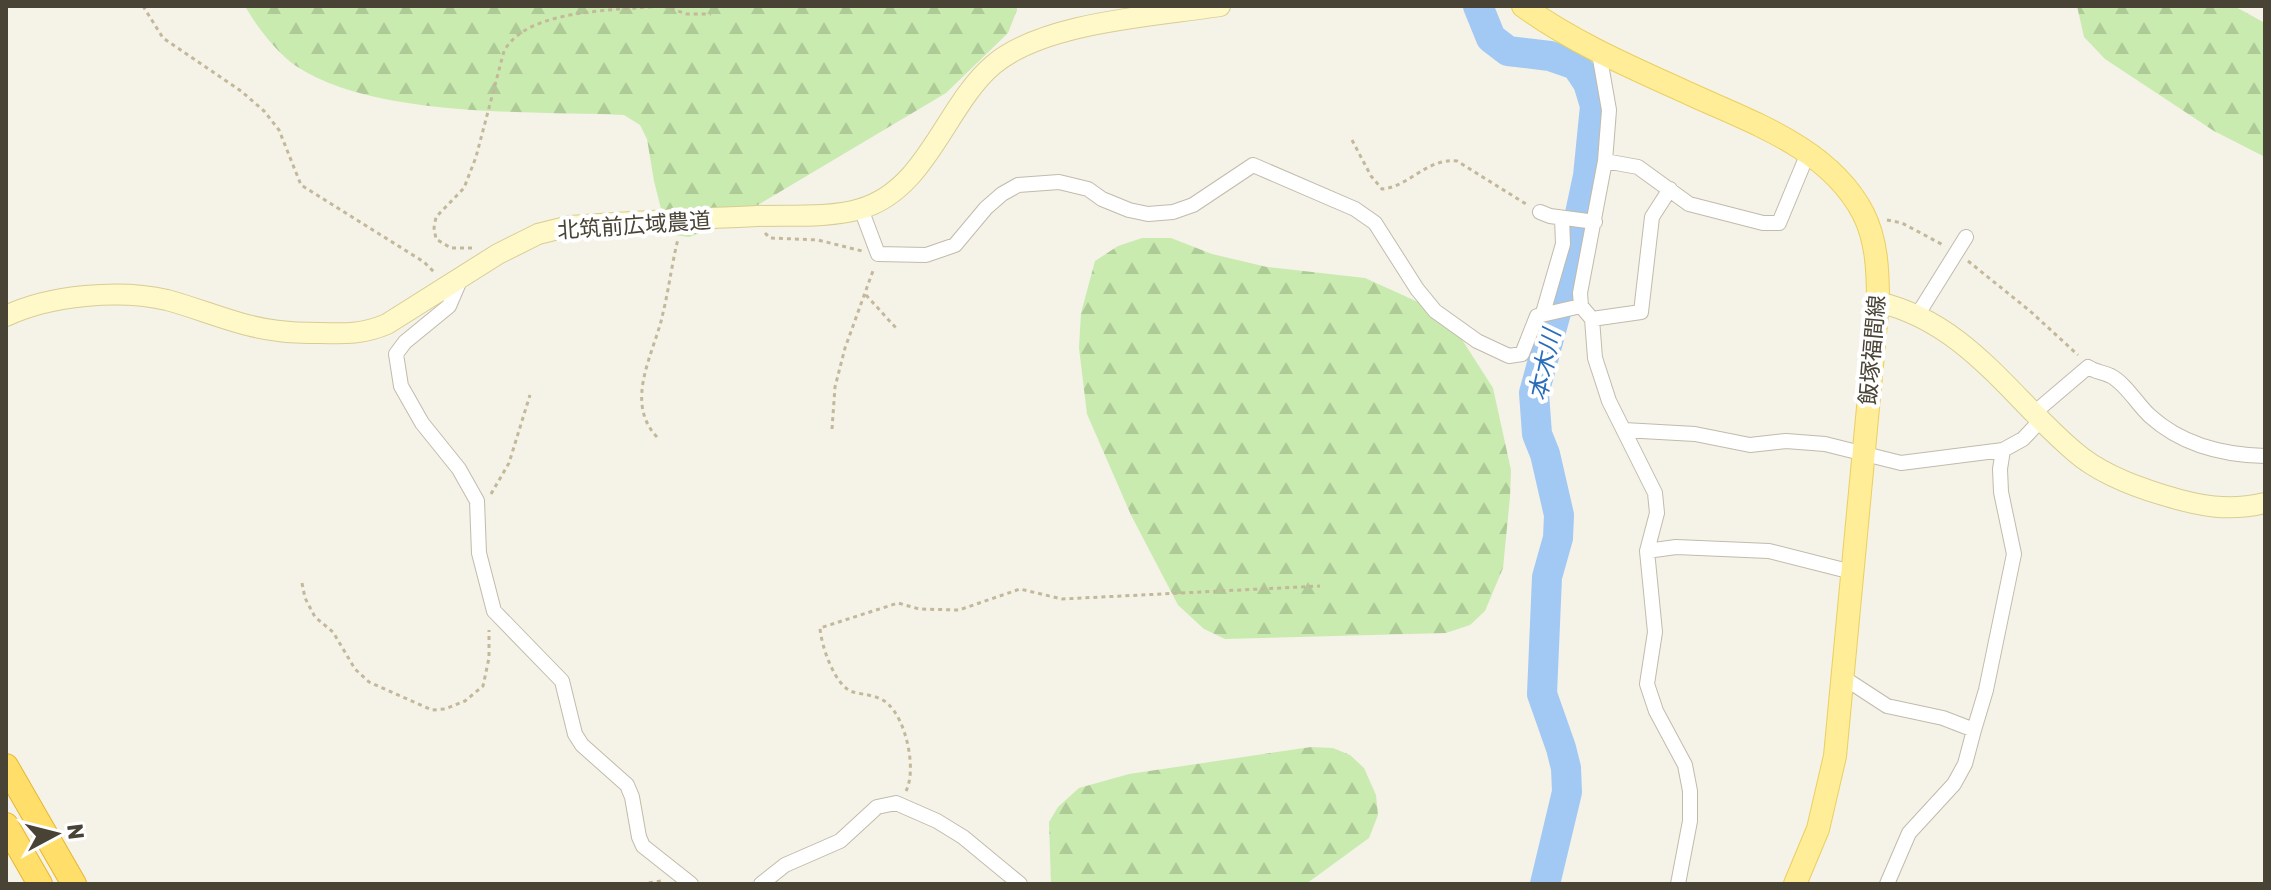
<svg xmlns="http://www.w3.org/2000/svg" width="2271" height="890" font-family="Rubik,'Noto Sans JP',sans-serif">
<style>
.forest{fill:url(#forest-firs)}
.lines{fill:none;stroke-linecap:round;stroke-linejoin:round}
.river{stroke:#a1c9f4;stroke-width:30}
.street-casing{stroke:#c1bbaa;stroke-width:16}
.secondary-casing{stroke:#d7cd95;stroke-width:22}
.primary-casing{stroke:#ead060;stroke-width:24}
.highway-casing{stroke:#e6b731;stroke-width:26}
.path{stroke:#c3b99a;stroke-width:3;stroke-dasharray:4 4;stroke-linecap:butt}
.street{stroke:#fff;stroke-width:14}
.secondary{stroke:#fff8c8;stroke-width:20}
.primary{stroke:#ffed97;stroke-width:22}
.highway{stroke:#ffde69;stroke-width:24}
.labels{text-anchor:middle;stroke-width:8;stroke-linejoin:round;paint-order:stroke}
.street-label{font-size:22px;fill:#494336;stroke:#fff}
.water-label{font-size:24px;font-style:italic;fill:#296dbb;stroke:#fff}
</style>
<defs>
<pattern id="forest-firs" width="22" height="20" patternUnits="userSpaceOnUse" patternTransform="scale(2)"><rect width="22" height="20" fill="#c9ebaf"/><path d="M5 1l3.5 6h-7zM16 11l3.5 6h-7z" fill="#aecb97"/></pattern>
</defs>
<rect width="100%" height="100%" fill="#f5f2e8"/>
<path class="forest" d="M245,6H1017V10L1008,33L946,93L726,224L689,237L675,235L664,221L654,181L647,139L640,125L624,115C532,111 373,118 296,66C276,52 257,27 245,6Z
M2077,6H2234L2265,23V157L2214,131L2105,59L2084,37Z
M1142,238H1171L1212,254L1267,267L1365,278L1429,307L1461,338L1493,388L1511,470L1510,497L1503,568L1485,611L1470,625L1446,633L1225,639L1204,629L1178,605L1131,515L1087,414L1079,348L1081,313L1095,261L1118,246Z
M1311,747L1333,748L1350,755L1364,768L1376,795L1378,815L1369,838L1306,884H1051L1049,822L1058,807L1079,788L1129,774Z"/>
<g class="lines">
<path class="river" d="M1478,6L1491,38L1508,51L1550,56L1576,65L1588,83L1595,106L1588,176L1569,265L1534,393L1537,434L1545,454L1559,515L1558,538L1547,577L1542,694L1561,748L1566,768L1567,792L1545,884"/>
<g class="street-casing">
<path id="street" d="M1599,53L1609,110L1605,161L1580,293L1581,306L1592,319L1595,358L1609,401L1655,493L1657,513L1647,551L1655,632L1647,684L1656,711L1685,765L1690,791V821L1678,884
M1605,161L1638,167L1689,204L1763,223H1779L1808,153
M861,209L878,254L926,255L955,245L986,208L1002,194L1018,185L1059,182L1088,189L1102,199L1129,210L1148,214L1173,212L1193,205L1253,165L1355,209L1375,223L1417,289L1435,311L1477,341L1509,356L1522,354L1537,316L1581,306
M1540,212L1550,216L1595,222
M461,278L449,306L405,342L396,354L401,386L422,423L459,469L477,501L479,553L494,611L562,681L575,734L582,745L627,785L632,797L639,837L643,846L691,884
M1543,313L1563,244L1562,218
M1918,314L1966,237
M1592,319L1641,312L1652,217L1670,189
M2034,413L2088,367C2095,372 2103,372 2111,376C2126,384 2137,404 2150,416C2182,445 2223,455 2265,456
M1624,430L1695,434L1750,445L1786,441L1825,444L1901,463L2003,450L2023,439L2041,420
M1647,551L1676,547L1769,551L1852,572
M1841,676L1887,706L1943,718L1974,730L1965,764L1954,784L1909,833L1887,884
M1974,730L1986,690L2014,554L2001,492L2000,469L2003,450
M761,884L785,865L840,841L877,807L896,803L937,821L963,837L1020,884"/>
</g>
<g class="secondary-casing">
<path id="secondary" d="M1878,302C1967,323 2010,397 2075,452C2099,473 2133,486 2163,495C2199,506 2228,512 2265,503
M6,316C50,295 120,289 167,300C204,310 241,327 279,331C293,333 307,333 321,333C345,334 364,334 387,324L498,254L538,234L570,226C632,221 695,219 757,216C789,215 830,218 860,209C927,190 945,106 993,65C1043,22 1155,16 1220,6"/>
</g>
<g class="primary-casing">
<path id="primary" d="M1523,6C1574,43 1633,68 1690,94C1753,123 1829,148 1863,213C1877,240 1878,272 1878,302L1835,756L1818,829L1795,884"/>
</g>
<g class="highway-casing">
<path id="highway" d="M6,766L74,884
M6,825L40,884"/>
</g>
<path class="path" d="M143,6L163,38L241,91L264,111L279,130L301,185L424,262L436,274
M663,6L687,14H711
M1352,140L1371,176L1382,189C1409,187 1426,158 1457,161L1526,204
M1887,220L1902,223L1945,246
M765,233L770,238L818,240L862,251
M472,248H451L436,239L434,228L436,217L464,188L476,157L504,51C528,8 615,11 659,6
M1968,261L2030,311L2078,355
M866,295L896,328
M832,429L835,387L845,348L874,268
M657,437C623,401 655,352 663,313C669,288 672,263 678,239
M491,494L509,463L530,395
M302,583L305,598L315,617L333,632L355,669L369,682L432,710L445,709L465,701L483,686L489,658V630
M906,791C917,769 906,720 888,704C879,695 864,695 853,692C835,687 821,645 820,628L898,603L919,609L959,610L1020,589L1062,599L1320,586
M641,884L661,881"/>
<use href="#street" class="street"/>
<use href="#secondary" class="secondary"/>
<use href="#primary" class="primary"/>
<use href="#highway" class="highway"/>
</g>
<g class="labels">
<g class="street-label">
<text transform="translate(634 225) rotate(-4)" y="8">北筑前広域農道</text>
<text transform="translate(1872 350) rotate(-85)" y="8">飯塚福間線</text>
</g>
<g class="water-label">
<text transform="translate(1545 365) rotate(-78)" y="8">本木川</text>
</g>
</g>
<rect width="2271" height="890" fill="none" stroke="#494336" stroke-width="16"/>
<g transform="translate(56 834) rotate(83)" stroke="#ffffff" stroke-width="6" paint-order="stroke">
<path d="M0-6L14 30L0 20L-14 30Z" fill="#494336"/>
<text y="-12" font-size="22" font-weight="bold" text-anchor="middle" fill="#494336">N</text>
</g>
</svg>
